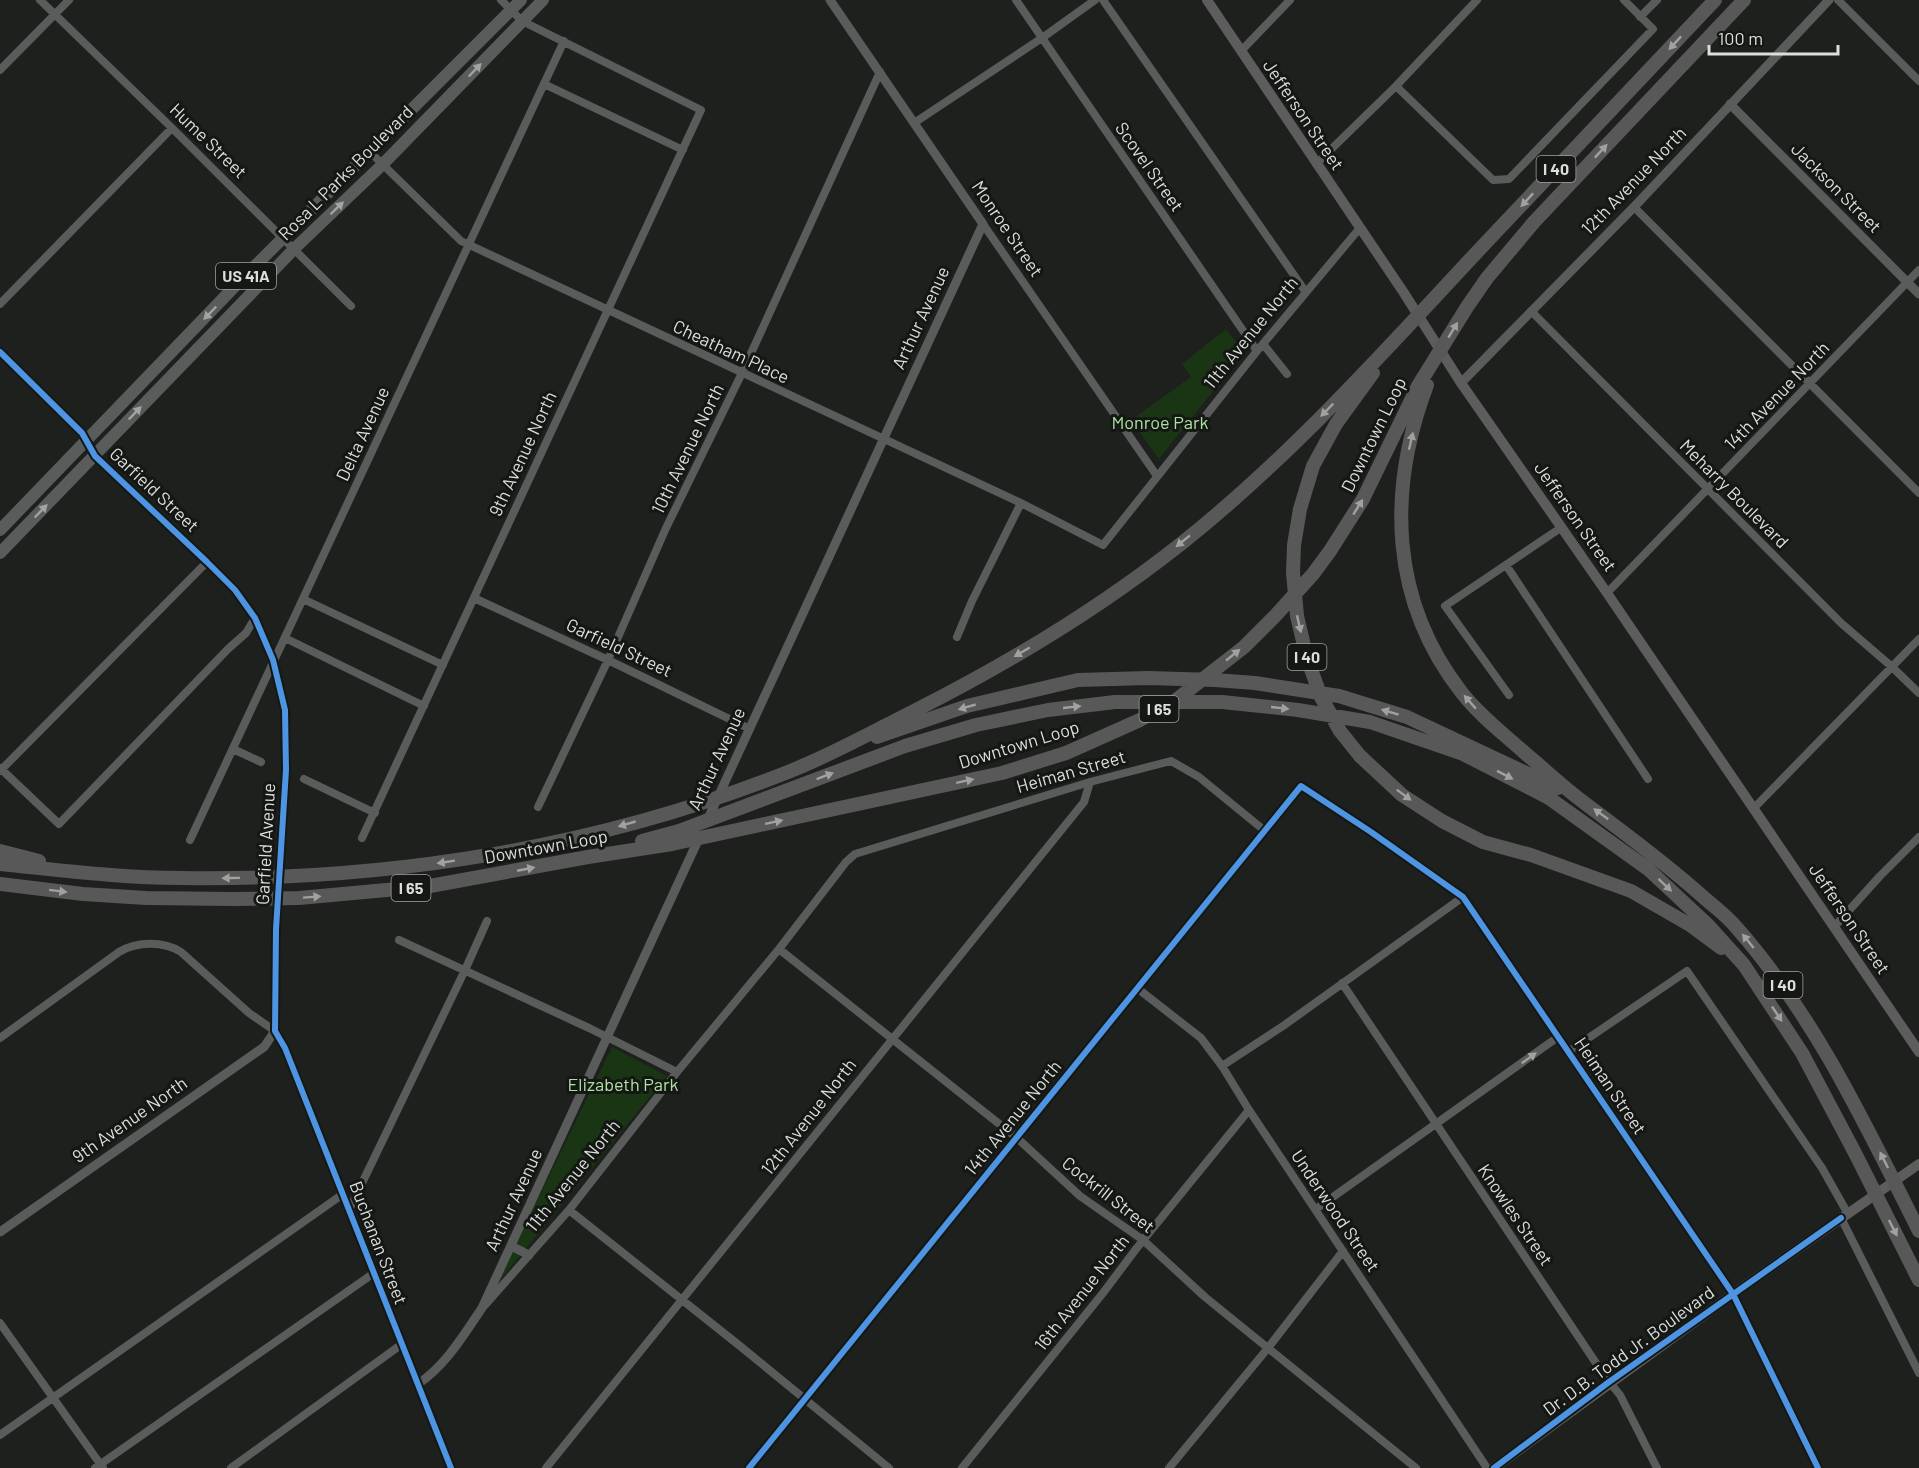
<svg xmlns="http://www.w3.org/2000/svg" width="1919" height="1468" font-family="Barlow,sans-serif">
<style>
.green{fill:#193513}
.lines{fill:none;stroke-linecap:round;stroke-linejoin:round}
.minor{stroke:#5a5b5b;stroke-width:8}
.tertiary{stroke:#5a5b5b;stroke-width:9}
.secondary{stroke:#5d5d5e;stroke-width:10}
.primary{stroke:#5a5c5c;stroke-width:12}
.motorway{stroke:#585858;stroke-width:14}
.cycleway-casing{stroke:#141713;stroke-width:10}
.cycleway{stroke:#4d94e3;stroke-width:6}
.oneway{fill:#a1a2a0}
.oneway2{fill:#a2a4a2}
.oneway3{fill:#a2a3a1}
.labels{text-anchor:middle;stroke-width:6;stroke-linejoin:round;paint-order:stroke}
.shield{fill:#141713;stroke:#a0a29f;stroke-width:1.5}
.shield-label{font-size:16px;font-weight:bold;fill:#dcdedb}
.street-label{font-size:18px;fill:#dcdedb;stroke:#141713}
.park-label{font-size:18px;fill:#ace2a2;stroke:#141713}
</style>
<rect width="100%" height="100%" fill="#1e201d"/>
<path class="green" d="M1226,329L1244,352L1159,459L1131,420L1191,377L1182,364Z
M612,1047L667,1076L496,1285Z"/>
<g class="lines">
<path class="minor" d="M40,0L172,128L351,306
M1016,0L1257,351
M1103,0L1305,291
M1838,0L1919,81
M1640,17L1657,0
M1241,51L1290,0
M0,70L69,0
M544,84L683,150
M1396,86L1493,180L1509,179L1653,29L1624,0
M914,123L1042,38L1095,0
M370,152L461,241L1021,503L1103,545L1257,351L1359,229
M1316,164L1396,86L1477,0
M1634,207L1919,493
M983,224L1157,476
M0,304L172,128
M1531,311L1841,623L1891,666L1919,693
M1263,344L1287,374
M1506,565L1648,779
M1607,593L1919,270
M474,598L608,660L750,729
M303,599L443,665
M957,637L972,601L1021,503
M285,638L424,706
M1509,695L1445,606L1562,527
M233,749L261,762
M0,768L59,824L228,649L246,633L255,618
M0,771L207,562
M304,779L375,813
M538,807L608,660L666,528L742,373L880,72
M1754,808L1919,639
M362,838L701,110L522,21L501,0
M190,840L564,41
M1834,927L1880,876L1919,837
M399,940L589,1028L677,1072
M779,949L1017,1138L1080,1196L1143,1240L1205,1297L1416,1468
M1342,983L1606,1378L1620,1395L1657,1468
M1137,988L1201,1038L1222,1066L1249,1110L1487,1468
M0,1038L119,952C137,941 164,941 181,952L249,1013L275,1031
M1222,1066L1283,1026L1463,897
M1316,1209L1558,1037
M349,1210L465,970L487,921
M569,1210L740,1346L889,1468
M1841,1218L1919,1373
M485,1305L569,1210L677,1072L779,949L846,862L855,854L1090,782L1171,761L1199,777L1265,831
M0,1323L103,1468
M0,1435L343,1194
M95,1468L374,1273
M231,1468L402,1344
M546,1468C727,1247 904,1023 1084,802L1090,782
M749,1468L1301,786L1371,832L1463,897L1568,1052L1687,971L1822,1168L1848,1214
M962,1468L1103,1293L1136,1249L1249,1110
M1169,1468L1268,1348L1343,1251"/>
<path class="tertiary" d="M1730,104L1919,294
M0,352L82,433L95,456L207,562L235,590L255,618L273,660L285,710L286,770L276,929L275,1031
M1461,383L1634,207L1829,0
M706,823L983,224L830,0
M275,1031L285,1048L451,1468
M1568,1052L1733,1294L1818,1468
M0,1232L264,1047L275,1031
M511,1246L529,1255
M418,1384C446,1365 463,1336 482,1308L700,836"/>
<path class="secondary" d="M1207,0L1404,293L1461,383L1607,593L1919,1052
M1494,1468L1733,1294L1919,1164"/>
<path class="primary" d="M0,530L238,283L521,0
M0,553L295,248L382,165L543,0"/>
<path class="motorway" d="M1373,373L1336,424L1313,466L1300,509L1294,545L1293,573L1297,616L1307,658L1321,697L1340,731L1360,756L1402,795L1442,821L1483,842L1531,855L1631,891L1690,925L1721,948
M1427,385C1387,491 1390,601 1462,693C1480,716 1504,734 1526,754C1543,768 1560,784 1578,798C1620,830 1662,860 1701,895C1713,906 1726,915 1736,927C1815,1016 1866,1126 1919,1231
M877,737L967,706L1078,680L1148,678L1215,680L1255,683L1339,696L1407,717L1558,788
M642,841L679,831L905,746L976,725L1048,710L1115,702H1222L1298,710L1370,722L1463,754L1549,798L1648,869L1707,924L1744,965L1802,1053L1855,1153L1919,1280
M0,851L39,861
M0,864C60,870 121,878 182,878C388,881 596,848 788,772C832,755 874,731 916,710C1009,663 1100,608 1182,543C1285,461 1375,362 1464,266C1547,177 1631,89 1715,0
M0,884L83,894L146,898L232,899L299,898L430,886L588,857L672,844L1002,773L1066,753L1140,720L1176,700L1244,647L1276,615L1313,574L1330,551L1363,499L1418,386L1467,307L1487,278L1534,222L1744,0"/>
<g class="cycleway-casing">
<path id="cycleway" d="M0,352L82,433L95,456L207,562L235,590L255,618L273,660L285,710L286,770L276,929L275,1031L285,1048L451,1468
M749,1468L1301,786L1371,832L1463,897L1733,1294L1818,1468
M1494,1468L1609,1382L1841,1218"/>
</g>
<use href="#cycleway" class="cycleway"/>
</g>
<defs><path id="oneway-solid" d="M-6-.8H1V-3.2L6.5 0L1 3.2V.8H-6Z" transform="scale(1.5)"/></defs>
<g class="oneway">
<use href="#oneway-solid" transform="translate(1675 43) rotate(133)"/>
<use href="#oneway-solid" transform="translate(1601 151) rotate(-47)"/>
<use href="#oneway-solid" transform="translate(1527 200) rotate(133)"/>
<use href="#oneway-solid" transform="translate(1453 330) rotate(-59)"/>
<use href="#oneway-solid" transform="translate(1327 410) rotate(135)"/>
<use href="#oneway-solid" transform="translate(1411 441) rotate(-77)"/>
<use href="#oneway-solid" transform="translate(1358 507) rotate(-58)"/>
<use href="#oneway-solid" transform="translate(1183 541) rotate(141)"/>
<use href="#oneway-solid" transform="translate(1299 624) rotate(77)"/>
<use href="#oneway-solid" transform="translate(1022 652) rotate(150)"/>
<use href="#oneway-solid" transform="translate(1233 655) rotate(-39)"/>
<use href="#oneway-solid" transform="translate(1470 702) rotate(-131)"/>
<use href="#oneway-solid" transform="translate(967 707) rotate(164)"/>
<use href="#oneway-solid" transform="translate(1072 707) rotate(-6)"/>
<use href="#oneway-solid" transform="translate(1280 708) rotate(6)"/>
<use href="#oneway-solid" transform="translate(1390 712) rotate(-163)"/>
<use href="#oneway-solid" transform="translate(1505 775) rotate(27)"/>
<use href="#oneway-solid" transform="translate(825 776) rotate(-21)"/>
<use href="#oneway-solid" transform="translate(965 781) rotate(-12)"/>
<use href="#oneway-solid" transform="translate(1404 795) rotate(37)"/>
<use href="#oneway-solid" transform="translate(1601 814) rotate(-144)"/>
<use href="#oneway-solid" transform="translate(774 822) rotate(-12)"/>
<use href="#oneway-solid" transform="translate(627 824) rotate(164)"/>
<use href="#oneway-solid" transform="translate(446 862) rotate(171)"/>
<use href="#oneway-solid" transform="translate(526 869) rotate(-11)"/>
<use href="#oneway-solid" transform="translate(231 878) rotate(179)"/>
<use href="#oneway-solid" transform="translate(1665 885) rotate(43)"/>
<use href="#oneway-solid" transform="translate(58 891) rotate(7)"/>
<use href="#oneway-solid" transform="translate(312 897) rotate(-4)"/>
<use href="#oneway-solid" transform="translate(1748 941) rotate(-129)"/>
<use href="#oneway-solid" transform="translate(1777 1014) rotate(56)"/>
<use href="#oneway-solid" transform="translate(1884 1160) rotate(-117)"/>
<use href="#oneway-solid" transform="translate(1893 1228) rotate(63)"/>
</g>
<g class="oneway2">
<use href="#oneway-solid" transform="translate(475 70) rotate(-46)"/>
<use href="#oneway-solid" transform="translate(337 208) rotate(-44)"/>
<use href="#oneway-solid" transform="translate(210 313) rotate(134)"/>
<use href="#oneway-solid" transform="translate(135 413) rotate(-46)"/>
<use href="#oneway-solid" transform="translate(41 511) rotate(-46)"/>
</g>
<use class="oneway3" href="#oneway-solid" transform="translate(1529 1058) rotate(-36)"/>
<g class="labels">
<g class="shield">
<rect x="1536.5" y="156" width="39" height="26" rx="4.5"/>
<rect x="216" y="263" width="60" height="26" rx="4.5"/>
<rect x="1287.5" y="644" width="39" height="26" rx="4.5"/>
<rect x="1139.5" y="696" width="39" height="26" rx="4.5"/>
<rect x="391.5" y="875" width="39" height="26" rx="4.5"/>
<rect x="1763.5" y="972" width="39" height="26" rx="4.5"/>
</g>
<g class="shield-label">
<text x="1556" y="175">I 40</text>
<text x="246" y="282">US 41A</text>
<text x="1307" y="663">I 40</text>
<text x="1159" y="715">I 65</text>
<text x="411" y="894">I 65</text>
<text x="1783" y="991">I 40</text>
</g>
<g class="street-label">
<text transform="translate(1303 115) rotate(56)" y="6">Jefferson Street</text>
<text transform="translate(208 141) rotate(44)" y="6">Hume Street</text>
<text transform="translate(1149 167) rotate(55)" y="6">Scovel Street</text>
<text transform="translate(346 173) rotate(-45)" y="6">Rosa L Parks Boulevard</text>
<text transform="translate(1634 181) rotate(-46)" y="6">12th Avenue North</text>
<text transform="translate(1836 188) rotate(45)" y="6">Jackson Street</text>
<text transform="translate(1007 229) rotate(56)" y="6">Monroe Street</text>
<text transform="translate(921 318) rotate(-65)" y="6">Arthur Avenue</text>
<text transform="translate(1251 333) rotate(-51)" y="6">11th Avenue North</text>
<text transform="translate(731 352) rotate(25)" y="6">Cheatham Place</text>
<text transform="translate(1777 396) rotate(-46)" y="6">14th Avenue North</text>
<text transform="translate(363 434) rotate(-65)" y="6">Delta Avenue</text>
<text transform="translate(1374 435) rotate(-64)" y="6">Downtown Loop</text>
<text transform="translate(688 449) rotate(-64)" y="6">10th Avenue North</text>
<text transform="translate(523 454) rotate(-65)" y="6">9th Avenue North</text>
<text transform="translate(154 490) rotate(43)" y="6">Garfield Street</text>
<text transform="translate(1734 494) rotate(45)" y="6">Meharry Boulevard</text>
<text transform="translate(1575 517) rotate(55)" y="6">Jefferson Street</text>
<text transform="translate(619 648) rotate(25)" y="6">Garfield Street</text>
<text transform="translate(1019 745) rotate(-17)" y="6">Downtown Loop</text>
<text transform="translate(717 759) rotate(-65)" y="6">Arthur Avenue</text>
<text transform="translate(1071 772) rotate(-16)" y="6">Heiman Street</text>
<text transform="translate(266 844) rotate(-87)" y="6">Garfield Avenue</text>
<text transform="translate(546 847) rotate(-10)" y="6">Downtown Loop</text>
<text transform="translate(1849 919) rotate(56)" y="6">Jefferson Street</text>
<text transform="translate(1610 1086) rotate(56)" y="6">Heiman Street</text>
<text transform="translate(809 1117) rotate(-52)" y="6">12th Avenue North</text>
<text transform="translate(1013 1118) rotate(-51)" y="6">14th Avenue North</text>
<text transform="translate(130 1120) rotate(-35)" y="6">9th Avenue North</text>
<text transform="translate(573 1176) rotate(-51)" y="6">11th Avenue North</text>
<text transform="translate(1108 1195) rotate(38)" y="6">Cockrill Street</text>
<text transform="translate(514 1200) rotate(-65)" y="6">Arthur Avenue</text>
<text transform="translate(1335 1211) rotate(56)" y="6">Underwood Street</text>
<text transform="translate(1515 1215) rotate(56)" y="6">Knowles Street</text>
<text transform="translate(378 1243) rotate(69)" y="6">Buchanan Street</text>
<text transform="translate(1082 1293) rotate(-52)" y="6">16th Avenue North</text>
<text transform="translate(1629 1351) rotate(-36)" y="6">Dr. D.B. Todd Jr. Boulevard</text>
</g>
<g class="park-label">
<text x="1160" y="429">Monroe Park</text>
<text x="623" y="1091">Elizabeth Park</text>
</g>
</g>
<path d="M1709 45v9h129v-9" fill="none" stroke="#dcdedb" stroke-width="3"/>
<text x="1718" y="45" font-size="18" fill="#dcdedb" stroke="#141713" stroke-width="4.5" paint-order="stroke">100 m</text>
</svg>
